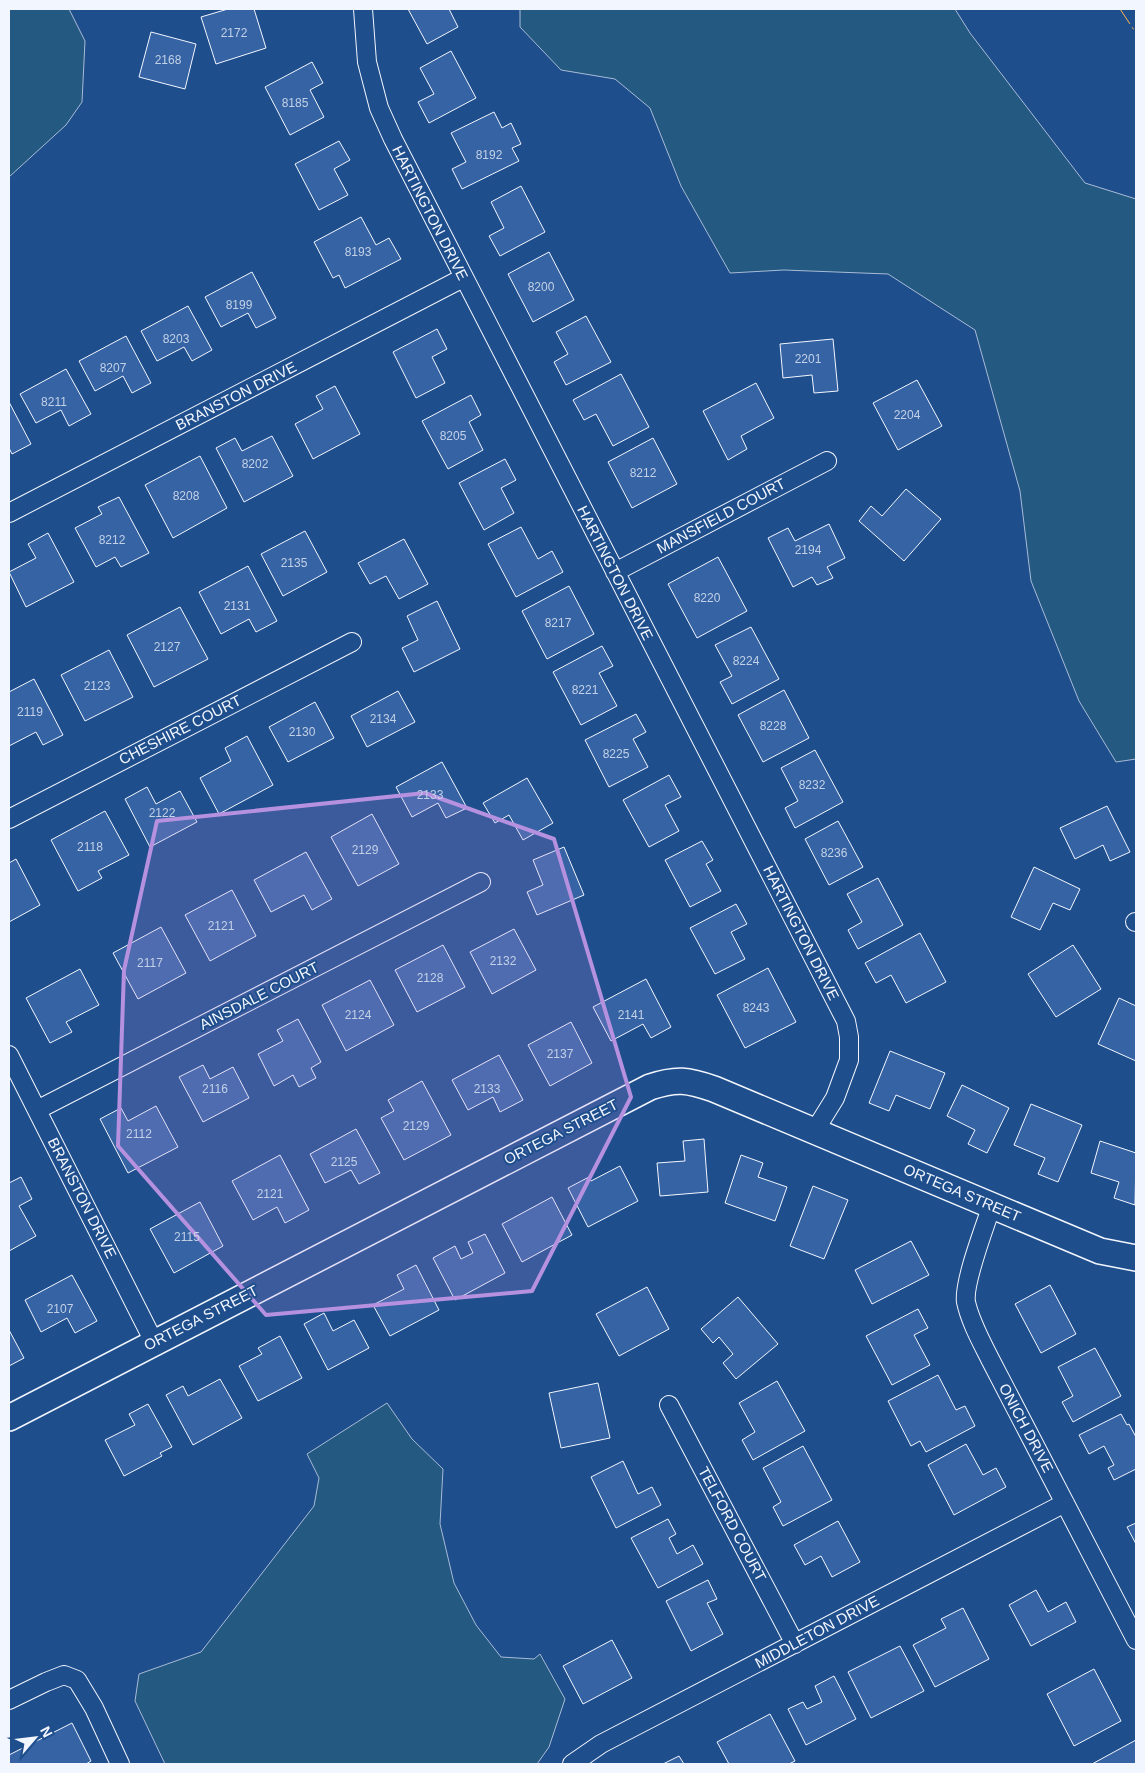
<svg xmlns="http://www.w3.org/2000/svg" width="1145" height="1773" font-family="Arial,sans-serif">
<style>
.green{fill:#245a82;stroke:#a8bbd7}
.building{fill:#3563a3;stroke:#f2f6ff}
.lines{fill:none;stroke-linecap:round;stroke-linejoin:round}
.street-casing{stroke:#f2f6ff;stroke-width:20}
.secondary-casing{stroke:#f2f6ff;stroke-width:28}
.street{stroke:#1f4e8c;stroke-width:18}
.secondary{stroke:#1f4e8c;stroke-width:25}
.power{stroke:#ffb74d;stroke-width:1;stroke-dasharray:18 4 2.5 4;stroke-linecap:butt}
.marked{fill:#b691df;fill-opacity:0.2;stroke:#b691df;stroke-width:4;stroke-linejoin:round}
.labels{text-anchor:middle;stroke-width:4;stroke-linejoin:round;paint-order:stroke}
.number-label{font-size:12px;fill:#c3d1e8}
.street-label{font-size:15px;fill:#f2f6ff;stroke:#1f4e8c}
</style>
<rect width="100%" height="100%" fill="#1f4e8c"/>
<path class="green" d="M9,9H69L85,41L82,102L66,125L9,177Z
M520,9H955L970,33L1085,183L1136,199V759L1116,762L1079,701L1031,581L1020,491L975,330L888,274L784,270L730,273L681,186L650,108L615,79L561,70L520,27Z
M387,1403L412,1439L443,1469L440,1524L454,1583L476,1625L501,1657L534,1659L540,1654L565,1699L549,1747L537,1764H165L135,1701L139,1674L201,1652L314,1506L319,1478L307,1454Z"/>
<path class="building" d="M228,9H254L266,48L216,64L201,17Z
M408,9H449L458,27L427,44Z
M151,32L196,44L185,89L139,77Z
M451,51L476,98L429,123L418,102L434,94L420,68Z
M312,62L323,83L310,90L324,117L290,135L265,87Z
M494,112L502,128L511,123L521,144L512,148L519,161L462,189L452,169L466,162L451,133Z
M339,141L350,160L334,169L348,195L319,210L295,164Z
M521,186L545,232L500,256L489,236L504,228L491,202Z
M361,217L376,245L389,238L401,259L345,288L339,275L333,278L314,242Z
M549,252L574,300L533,322L508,274Z
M252,272L276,318L256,328L248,313L221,327L205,297Z
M188,306L212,350L192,361L184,347L157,361L141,331Z
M586,316L611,362L566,385L554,362L568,354L556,332Z
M437,329L447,349L432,357L445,383L416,398L393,352Z
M126,336L151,383L132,393L123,376L95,391L79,361Z
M833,339L838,391L814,393L812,375L783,378L780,344Z
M66,369L91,414L69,426L61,410L36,423L20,394Z
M621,374L649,427L613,446L596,414L584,420L573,400Z
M917,380L942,426L898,450L873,403Z
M756,383L774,418L741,436L747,449L728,460L703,411Z
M335,386L360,434L313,459L295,424L323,409L316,396Z
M471,395L481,415L469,422L483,450L448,469L422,421Z
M9,402L31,444L12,454L9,448Z
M272,436L293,476L244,502L216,448L235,438L242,451Z
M653,438L677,484L632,508L608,462Z
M200,456L227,508L173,538L145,485Z
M505,459L516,480L501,488L514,513L484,530L459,483Z
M906,489L941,519L904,561L859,521L871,506L882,516Z
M119,497L149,553L121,567L115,557L96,567L75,528L102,514L98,507Z
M829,524L845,558L827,567L833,578L817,585L812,577L793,587L768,538L788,528L795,541Z
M521,527L538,559L552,551L563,572L516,597L488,544Z
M305,531L327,572L283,596L261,554Z
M48,533L74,582L26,607L9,572L36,558L28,544Z
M404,539L428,584L399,599L386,576L370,584L358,563Z
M718,557L747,611L697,638L668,584Z
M248,566L277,621L256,632L249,619L221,634L199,592Z
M569,586L594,634L547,659L522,611Z
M437,601L460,649L414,672L402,648L418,640L407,616Z
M180,607L208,659L154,687L127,635Z
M751,627L779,679L732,704L720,682L732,676L715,645Z
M602,646L613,666L599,673L617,706L581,725L553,672Z
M109,650L133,697L85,721L61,675Z
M34,679L63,735L43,745L36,732L9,746V692Z
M784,690L809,738L763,762L738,715Z
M398,691L415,722L367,747L351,716Z
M315,702L334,738L288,762L269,727Z
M636,714L646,732L633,739L648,767L609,787L585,740Z
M247,736L273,785L219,814L200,778L231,761L225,748Z
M815,750L843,802L795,828L785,808L798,801L781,768Z
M442,762L467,808L446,818L438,803L412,817L396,787Z
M669,775L681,797L665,805L679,831L649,847L623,800Z
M527,778L553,823L523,840L509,815L495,823L483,803Z
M147,787L156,804L180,791L197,822L150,847L125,799Z
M1107,806L1130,852L1110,861L1103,845L1075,859L1060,828Z
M105,811L129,855L98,871L102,878L78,891L51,840Z
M372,814L399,864L358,886L331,837Z
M838,821L863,867L829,885L805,839Z
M702,841L713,860L706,864L721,891L690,907L665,860Z
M564,847L584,895L537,915L527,892L543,885L533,860Z
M306,852L332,899L312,910L304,895L271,912L254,880Z
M16,859L40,905L9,922V863Z
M1034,867L1080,889L1070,910L1053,903L1040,930L1011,917Z
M878,878L903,925L858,949L848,930L862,922L847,894Z
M232,890L256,936L210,961L185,915Z
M736,904L747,924L731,932L745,959L715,974L690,928Z
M161,927L186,973L138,999L113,953Z
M514,929L536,970L492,994L470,952Z
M920,933L946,982L906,1003L891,975L876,983L865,963Z
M443,945L465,987L417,1012L395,970Z
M1073,945L1101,989L1056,1017L1028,974Z
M768,968L796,1022L745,1048L717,995Z
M80,969L99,1005L66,1022L72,1032L50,1043L26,998Z
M646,979L671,1027L651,1038L643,1024L611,1041L593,1007Z
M370,980L394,1025L346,1051L322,1005Z
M1119,998L1136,1006V1061L1098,1044Z
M298,1019L321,1062L311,1068L316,1078L299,1087L293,1075L274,1086L258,1054L283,1041L277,1030Z
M571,1022L592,1063L550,1086L528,1045Z
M890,1051L945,1073L930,1109L896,1095L889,1111L869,1103Z
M499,1055L523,1100L500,1112L493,1097L468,1110L452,1080Z
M203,1065L210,1079L233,1067L249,1098L203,1122L179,1077Z
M422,1081L451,1135L404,1160L381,1118L394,1111L388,1100Z
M962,1085L1009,1108L987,1153L968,1144L975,1130L947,1116Z
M1031,1104L1082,1125L1058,1182L1038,1174L1045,1158L1014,1145Z
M156,1106L178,1147L128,1173L100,1119L121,1108L128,1121Z
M356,1129L380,1173L359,1184L351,1170L325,1183L310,1154Z
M704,1139L708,1192L660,1196L657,1163L685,1161L683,1141Z
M1100,1141L1136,1153L1135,1205L1114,1198L1119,1182L1091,1173Z
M280,1155L309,1210L285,1223L277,1207L253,1220L232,1181Z
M741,1155L763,1163L758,1177L787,1187L775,1221L725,1203Z
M620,1166L638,1201L588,1227L568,1188L589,1177L591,1181Z
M21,1177L32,1199L19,1206L36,1236L9,1251V1183Z
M813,1186L848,1200L824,1259L790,1246Z
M552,1197L572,1235L522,1262L502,1224Z
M200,1202L223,1246L174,1273L150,1229Z
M485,1234L505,1273L455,1300L433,1258L455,1246L461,1259L473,1253L468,1242Z
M911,1241L929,1275L872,1304L855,1270Z
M416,1265L439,1310L390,1336L373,1305L404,1289L397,1275Z
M72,1275L97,1321L75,1333L67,1318L41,1332L25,1300Z
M1050,1285L1076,1334L1041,1353L1015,1304Z
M647,1287L669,1329L619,1356L596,1314Z
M738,1297L778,1344L736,1379L723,1363L733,1354L719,1337L713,1343L701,1329Z
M918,1309L928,1328L914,1335L930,1365L892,1385L866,1336Z
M324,1313L333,1331L354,1320L369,1348L328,1370L304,1324Z
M9,1330L24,1358L9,1366Z
M280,1336L302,1378L258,1401L239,1366L262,1354L258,1348Z
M1095,1348L1121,1396L1073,1422L1062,1402L1073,1396L1058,1367Z
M938,1375L956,1410L965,1406L975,1426L926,1452L920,1441L911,1446L888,1401Z
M220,1379L242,1418L193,1445L166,1395L183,1386L188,1396Z
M777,1381L805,1431L753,1460L742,1440L755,1432L739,1403Z
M598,1383L610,1438L561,1448L549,1393Z
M148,1404L172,1447L160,1453L162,1456L124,1476L105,1440L135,1425L129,1414Z
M1121,1414L1127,1425L1129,1424L1136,1437V1469L1114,1480L1108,1468L1114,1465L1104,1446L1089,1454L1079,1435Z
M966,1444L983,1475L996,1468L1006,1487L954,1515L928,1465Z
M803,1446L832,1500L783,1526L773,1507L781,1502L763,1468Z
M623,1461L638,1494L652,1487L661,1505L616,1528L591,1477Z
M668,1519L676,1534L669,1538L677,1554L693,1545L703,1564L658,1588L631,1538Z
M838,1521L860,1562L832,1577L821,1556L805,1565L794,1545Z
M1136,1523V1544L1127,1527Z
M708,1580L717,1599L707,1603L723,1634L691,1651L666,1601Z
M1036,1590L1048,1612L1066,1602L1076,1622L1031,1646L1009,1605Z
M963,1608L989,1659L935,1687L913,1645L946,1628L941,1619Z
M612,1640L632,1678L583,1704L563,1666Z
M900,1646L924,1691L871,1718L848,1672Z
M1094,1669L1121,1721L1074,1746L1047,1694Z
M834,1676L856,1719L806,1745L788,1709L803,1702L807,1709L822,1702L815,1686Z
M770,1714L795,1761L789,1764H729L717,1742Z
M72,1723L91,1761L86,1764H9V1755Z
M1136,1740V1764H1092Z
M679,1756L684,1764H663Z"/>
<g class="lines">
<g class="street-casing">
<path id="street" d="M363,9L367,62L379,108L393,139L846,1021L849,1037V1060L835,1098L814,1132
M9,513L463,278
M615,572L827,461
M9,819L352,642
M1135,922H1136
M9,1055L154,1342
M37,1110L481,882
M992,1205C985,1226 963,1283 966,1302C970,1321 981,1341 990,1359L1136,1640
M669,1405L795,1644
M9,1700L46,1682L64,1675L77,1680L94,1708L120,1764
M572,1764L601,1744L1065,1503"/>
</g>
<g class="secondary-casing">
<path id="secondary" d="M9,1418L650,1087C677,1078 688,1080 714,1089L1100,1251L1136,1258"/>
</g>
<use href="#street" class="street"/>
<use href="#secondary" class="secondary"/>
<path class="power" d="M1120,9L1136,33"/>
</g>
<path class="marked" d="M425,793L554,839L631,1097L532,1291L266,1315L118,1146L124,970L157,821Z"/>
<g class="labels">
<g class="number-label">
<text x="234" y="37">2172</text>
<text x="168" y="64">2168</text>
<text x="295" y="107">8185</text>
<text x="489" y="159">8192</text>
<text x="358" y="256">8193</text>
<text x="541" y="291">8200</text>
<text x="239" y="309">8199</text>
<text x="176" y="343">8203</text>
<text x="808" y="363">2201</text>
<text x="113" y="372">8207</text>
<text x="54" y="406">8211</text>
<text x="907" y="419">2204</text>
<text x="453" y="440">8205</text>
<text x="255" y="468">8202</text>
<text x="643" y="477">8212</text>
<text x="186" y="500">8208</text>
<text x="112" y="544">8212</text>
<text x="808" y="554">2194</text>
<text x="294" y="567">2135</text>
<text x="707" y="602">8220</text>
<text x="237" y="610">2131</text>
<text x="558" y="627">8217</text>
<text x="167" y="651">2127</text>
<text x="746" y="665">8224</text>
<text x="97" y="690">2123</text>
<text x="585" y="694">8221</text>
<text x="30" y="716">2119</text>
<text x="383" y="723">2134</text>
<text x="773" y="730">8228</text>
<text x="302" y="736">2130</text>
<text x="616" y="758">8225</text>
<text x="812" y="789">8232</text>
<text x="430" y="799">2133</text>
<text x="162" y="817">2122</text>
<text x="90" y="851">2118</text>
<text x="365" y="854">2129</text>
<text x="834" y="857">8236</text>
<text x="221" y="930">2121</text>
<text x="503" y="965">2132</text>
<text x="150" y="967">2117</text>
<text x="430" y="982">2128</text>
<text x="756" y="1012">8243</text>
<text x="358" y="1019">2124</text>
<text x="631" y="1019">2141</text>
<text x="560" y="1058">2137</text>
<text x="215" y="1093">2116</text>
<text x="487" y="1093">2133</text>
<text x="416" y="1130">2129</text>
<text x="139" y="1138">2112</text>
<text x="344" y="1166">2125</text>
<text x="270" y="1198">2121</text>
<text x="187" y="1241">2115</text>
<text x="60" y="1313">2107</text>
</g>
<g class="street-label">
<text transform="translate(430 213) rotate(63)" y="5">HARTINGTON DRIVE</text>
<text transform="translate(236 396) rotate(-27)" y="5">BRANSTON DRIVE</text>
<text transform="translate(721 516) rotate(-28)" y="5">MANSFIELD COURT</text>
<text transform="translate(615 573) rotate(63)" y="5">HARTINGTON DRIVE</text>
<text transform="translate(180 730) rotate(-27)" y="5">CHESHIRE COURT</text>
<text transform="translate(801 933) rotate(63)" y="5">HARTINGTON DRIVE</text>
<text transform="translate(259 996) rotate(-27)" y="5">AINSDALE COURT</text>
<text transform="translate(561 1132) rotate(-27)" y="5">ORTEGA STREET</text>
<text transform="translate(962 1193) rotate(23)" y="5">ORTEGA STREET</text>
<text transform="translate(82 1198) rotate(63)" y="5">BRANSTON DRIVE</text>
<text transform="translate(201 1318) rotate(-27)" y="5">ORTEGA STREET</text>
<text transform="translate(1026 1428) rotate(62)" y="5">ONICH DRIVE</text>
<text transform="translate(732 1524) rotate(62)" y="5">TELFORD COURT</text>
<text transform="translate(817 1632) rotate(-28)" y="5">MIDDLETON DRIVE</text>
</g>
</g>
<rect width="1145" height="1773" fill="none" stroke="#f2f6ff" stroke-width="20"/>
<g transform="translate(35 1738) rotate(62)" stroke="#1f4e8c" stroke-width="4" paint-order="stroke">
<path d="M0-4L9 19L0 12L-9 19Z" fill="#f2f6ff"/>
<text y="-8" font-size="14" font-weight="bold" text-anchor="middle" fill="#f2f6ff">N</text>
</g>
</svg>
